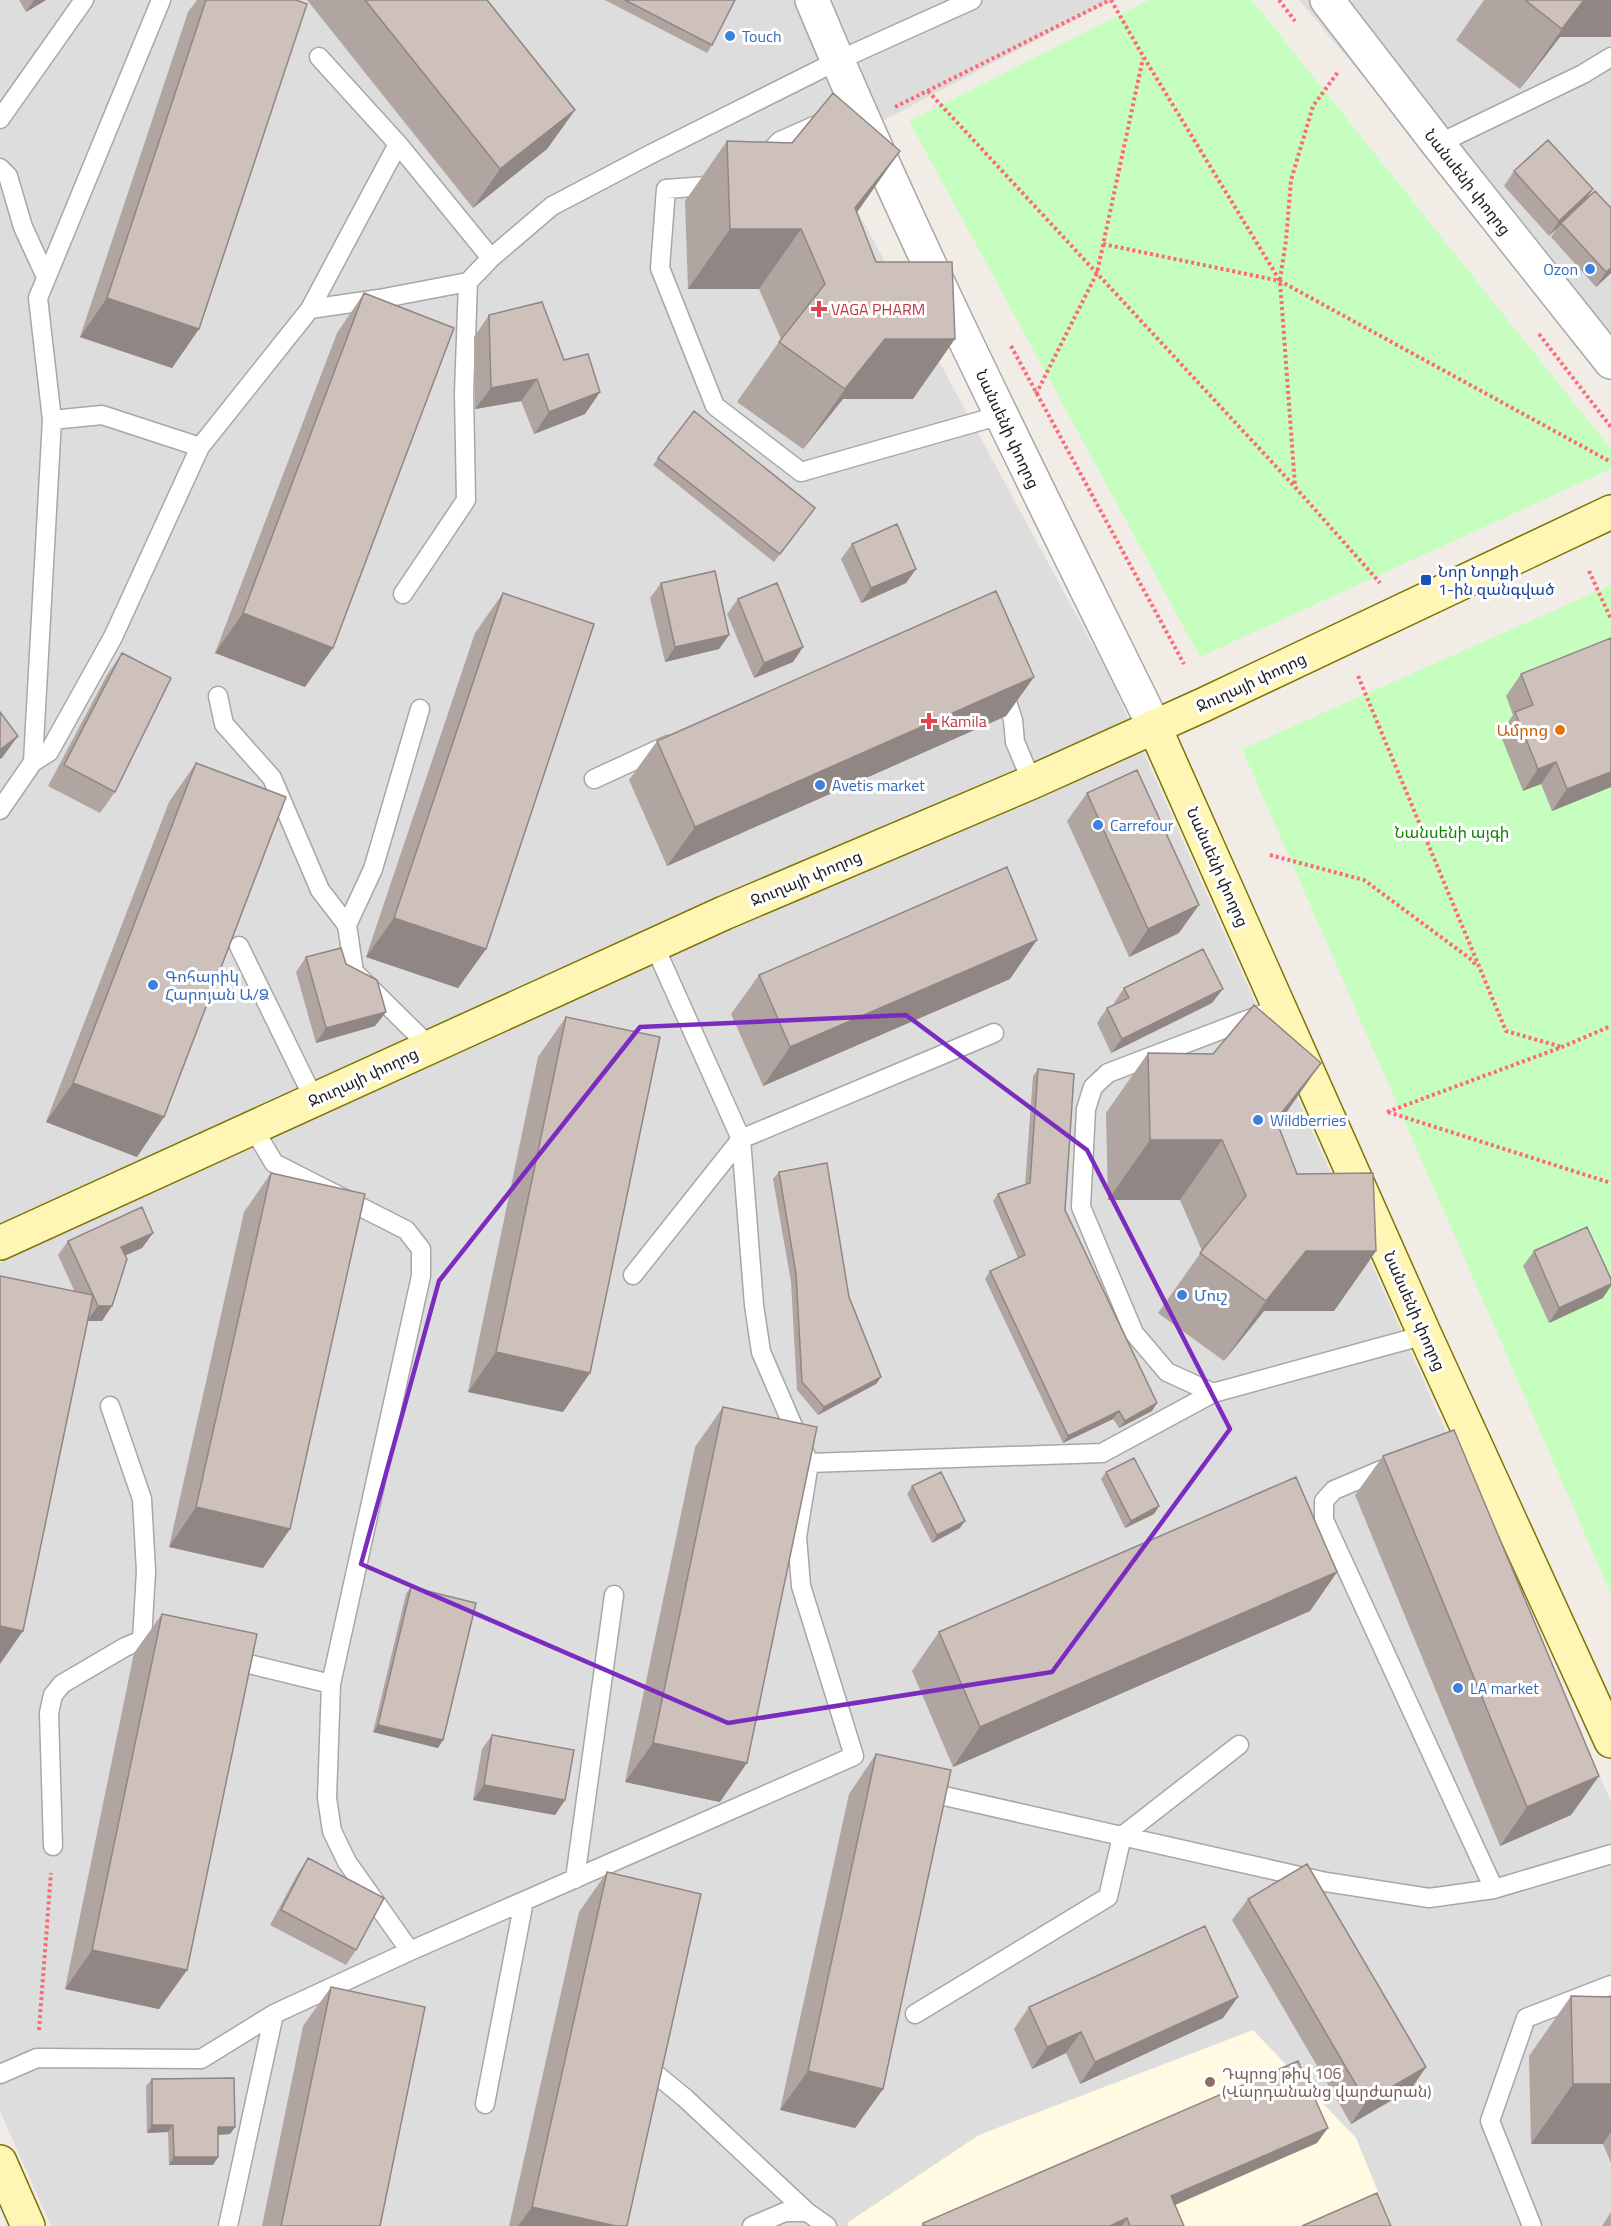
<svg xmlns="http://www.w3.org/2000/svg" width="1611" height="2226" font-family="'Titillium Web','Noto Sans Armenian',sans-serif">
<style>
.residential{fill:#dedddd}
.education{fill:#fffae1}
.park{fill:#c6fec0}
.lines{fill:none;stroke-linecap:round;stroke-linejoin:round}
.lane-casing{stroke:#a7a7a7;stroke-width:21}
.street-casing{stroke:#a7a7a7;stroke-width:36}
.secondary-casing{stroke:#7e7500;stroke-width:36}
.path{stroke:#ff6975;stroke-width:4;stroke-dasharray:3 3;stroke-linecap:butt}
.lane{stroke:#fff;stroke-width:18}
.street{stroke:#fff;stroke-width:33}
.secondary{stroke:#fff6b6;stroke-width:33}
.wall{fill:#b1a5a1}
.shaded-wall{fill:#908683}
.building{fill:#cec0bb;stroke:#908683;stroke-width:1.5}
.marked{fill:none;stroke:#7b2cbf;stroke-width:4.5;stroke-linejoin:round}
.shop-dot{fill:#3f7fe0;stroke:#fff;stroke-width:2}
.health-dot{fill:#e0444e;stroke:#fff;stroke-width:2}
.transit-dot{fill:#1a4fb4;stroke:#fff;stroke-width:2}
.food-dot{fill:#e8710a;stroke:#fff;stroke-width:2}
.education-dot{fill:#8d6e63;stroke:#fff;stroke-width:2}
.labels{text-anchor:middle;stroke-width:6;stroke-linejoin:round;paint-order:stroke}
.shop-label{font-size:16px;fill:#366cbe;stroke:#fff;text-anchor:start}
.street-label{font-size:16px;fill:#202020;stroke:#fff}
.health-label{font-size:16px;fill:#be3a42;stroke:#fff;text-anchor:start}
.transit-label{font-size:16px;fill:#164399;stroke:#fff;text-anchor:start}
.food-label{font-size:16px;fill:#c56008;stroke:#fff;text-anchor:end}
.park-label{font-size:16px;fill:#0f8502;stroke:#fff}
.education-label{font-size:16px;fill:#785e54;stroke:#fff;text-anchor:start}
</style>
<rect width="100%" height="100%" fill="#f2ece6"/>
<path class="residential" d="M0,0H1113L825,151L1109,675L1611,1801V2226H51L0,2111V1263L11,1256L0,1232Z
M1299,0H1611V371Z"/>
<path class="education" d="M1253,2030L1356,2138L1392,2226H849L847,2223L979,2135Z"/>
<path class="park" d="M1149,0H1252L1611,449V469L1200,657L909,121Z
M1611,585V1594L1242,749Z"/>
<g class="lines">
<g class="lane-casing">
<path id="lane" d="M319,57L398,144L491,258
M0,119L84,0
M1438,144L1583,74L1611,57
M761,161L780,141L823,122
M0,168L8,176L23,227L46,277
M720,185L666,189L660,268L715,406L801,472L1001,415
M310,309L398,144
M52,420L102,415L200,447
M403,594L466,500L464,393L468,282
M1002,687L1013,720L1015,742L1032,782
M218,696L224,724L272,778L320,890L347,925
M420,709L373,869L347,925L354,972L429,1046
M33,762L49,752L113,637L200,447L310,309L379,299L468,282L491,258L552,206L651,154L837,61L972,0
M594,779L668,745
M0,810L33,762L52,420L38,298L161,0
M239,946L314,1099
M253,1128L274,1163L406,1230L421,1249V1276L331,1684L327,1798L332,1831L347,1862L410,1951
M633,1275L741,1139L994,1033
M1213,1393L1167,1372L1134,1333L1081,1207L1086,1109L1093,1087L1108,1073L1281,1007
M110,1406L142,1499L146,1571L142,1640
M809,1463L1102,1453L1213,1393L1425,1335
M1391,1466L1334,1490L1324,1501V1520L1494,1889
M228,1659L331,1684
M922,1791L1326,1882L1429,1898L1494,1889L1611,1854
M53,1846L49,1713L53,1695L62,1684L125,1647L142,1640L166,1644
M575,1879L614,1595
M915,2014L1108,1897L1122,1836L1239,1745
M0,2074L37,2058L201,2059L274,2014L410,1951L854,1756L801,1586L797,1537L809,1463L761,1352L754,1305L741,1139L654,945
M657,2075L685,2098L807,2212
M485,2104L524,1901
M228,2226L274,2014
M752,2226L785,2212H807L827,2226
M1532,2226L1490,2121L1526,2018L1611,1985"/>
</g>
<g class="street-casing">
<path id="street" d="M812,0C915,247 1036,486 1154,726
M1327,0L1438,144L1611,362"/>
</g>
<g class="secondary-casing">
<path id="secondary" d="M1154,726L1425,1335L1611,1741
M0,1243L724,913L1032,782L1203,705L1611,512
M0,2162L28,2226"/>
</g>
<path class="path" d="M1111,0L1143,56L1280,281L1295,486
M1279,0L1295,21
M928,91L1295,487L1380,583
M895,107L1110,0
M1103,244L1280,281L1611,462
M1280,280L1286,240L1291,180L1313,106L1338,72
M1539,334L1611,427
M1011,346L1184,664
M1036,394L1097,273L1143,58
M1589,571L1611,619
M1358,676L1506,1031L1562,1047
M1270,855L1364,880L1472,960L1477,967
M1387,1112L1562,1047L1611,1026
M1388,1112L1611,1183
M39,2030L51,1873"/>
<use href="#lane" class="lane"/>
<use href="#street" class="street"/>
<use href="#secondary" class="secondary"/>
</g>
<path class="wall" d="M19,0H46L26,12Z
M197,0H296L199,329L172,368L80,337L188,12Z
M307,0H487L575,110L547,149L473,208Z
M605,0H735L712,45L707,53Z
M1484,0H1611L1560,37L1520,89L1456,40Z
M727,141L857,213L913,399H843L803,449L737,402L781,339L759,289H688L685,201Z
M1514,171L1593,189L1584,201L1611,273L1596,287L1551,237L1559,225L1549,236L1504,186Z
M364,293L305,687L215,653L337,333Z
M489,315L564,360L600,392L585,414L534,434L521,401L475,409L474,337Z
M658,458L815,508L774,562L653,465Z
M852,544L916,569L906,583L861,603L841,559Z
M661,583L729,635L719,649L665,662L650,598Z
M503,593L486,949L458,988L366,957L475,633Z
M738,599L803,647L793,662L754,678L727,614Z
M1611,638V787L1552,811L1541,784L1523,791L1500,734L1513,715L1506,696L1521,674Z
M122,653L115,792L100,813L48,786L107,675Z
M1034,677L1006,716L667,866L629,780L657,741Z
M196,763L137,1157L46,1122L169,802Z
M1087,793L1179,933L1129,957L1067,821Z
M306,957L346,964L386,1012L375,1026L316,1043L296,972Z
M759,975L1010,979L763,1086L731,1014Z
M1124,988L1212,1003L1111,1053L1097,1023L1107,1008L1115,1005L1114,1003Z
M566,1017L590,1373L563,1412L468,1392L538,1057Z
M1148,1053L1278,1125L1297,1174L1376,1251L1334,1311H1264L1224,1361L1158,1313L1202,1251L1180,1200H1108L1106,1113Z
M1038,1069L1065,1210L1152,1411L1119,1428L1113,1419L1063,1443L985,1279L990,1271L1018,1258L993,1201L998,1194L1025,1185L1033,1076Z
M779,1172L881,1377L876,1384L818,1415L797,1390L791,1282L773,1179Z
M271,1173L290,1529L263,1568L169,1547L244,1212Z
M153,1233L142,1248L125,1255L102,1321H88L58,1255L68,1241Z
M1534,1251L1603,1298L1549,1323L1523,1266Z
M723,1407L720,1802L625,1782L695,1447Z
M1383,1456L1599,1776L1571,1815L1500,1846L1355,1495Z
M1106,1472L1159,1506L1154,1514L1125,1528L1101,1479Z
M912,1486L960,1528L932,1543L907,1494Z
M1337,1572L1310,1611L953,1767L912,1671L939,1632Z
M411,1587L438,1748L373,1732L406,1594Z
M162,1614L187,1970L159,2009L65,1989L134,1653Z
M492,1735L565,1800L555,1815L473,1800L482,1749Z
M876,1754L883,2089L855,2128L780,2110L849,1794Z
M308,1858L356,1950L346,1965L270,1925L298,1873Z
M607,1872L627,2226H509L579,1912Z
M1248,1899L1426,2067L1411,2089L1351,2124L1232,1920Z
M331,1987L380,2226H262L303,2026Z
M1571,1996L1611,1997V2163L1603,2144H1531L1529,2056Z
M1029,2007L1223,2018L1080,2084L1066,2053L1032,2069L1014,2029Z
M152,2079L235,2127L230,2134L218,2135V2157L213,2165H169L168,2132L147,2133L146,2086Z
M1317,2143L1175,2205L1184,2226H921L923,2223Z
M1611,2212V2226H1602Z"/>
<path class="shaded-wall" d="M34,0H46L26,12Z
M1584,0H1611V37H1560L1520,89L1562,29Z
M575,110L547,149L473,208L500,169Z
M900,151L858,211L816,264L855,208Z
M1593,189L1583,204L1549,236L1559,221Z
M730,229H801L759,289H688Z
M1611,268V273L1596,287L1606,272Z
M107,298L199,329L172,368L80,337Z
M885,339H955L913,399H843L803,449L845,389Z
M537,379L521,401L475,409L491,388Z
M600,392L585,414L534,434L549,412Z
M916,569L906,583L861,603L871,588Z
M243,613L333,648L305,687L215,653Z
M729,635L719,649L665,662L675,647Z
M803,647L793,662L754,678L764,663Z
M1034,677L1006,716L667,866L695,827Z
M18,736L2,758L0,759V750Z
M1556,762L1541,784L1523,791L1538,769Z
M1611,772V787L1552,811L1567,789Z
M1199,905L1179,933L1129,957L1148,929Z
M394,918L486,949L458,988L366,957Z
M1037,940L1010,979L763,1086L790,1047Z
M1223,989L1212,1003L1111,1053L1122,1039Z
M386,1012L375,1026L316,1043L326,1028Z
M1321,1063L1279,1123L1237,1175L1276,1120Z
M73,1083L164,1117L137,1157L46,1122Z
M1150,1140H1222L1180,1200H1108Z
M153,1233L142,1248L111,1262L121,1247Z
M1306,1251H1376L1334,1311H1264L1224,1361L1266,1301Z
M1611,1284V1286L1603,1298L1549,1323L1559,1308Z
M98,1306H112L102,1321H87Z
M496,1352L590,1373L563,1412L468,1392Z
M881,1377L876,1384L818,1415L824,1407Z
M1157,1403L1152,1411L1119,1428L1125,1421Z
M1119,1411L1113,1419L1063,1443L1068,1436Z
M1159,1506L1154,1514L1125,1528L1131,1521Z
M196,1507L290,1529L263,1568L169,1547Z
M965,1521L960,1528L932,1543L937,1535Z
M1337,1572L1310,1611L953,1767L980,1727Z
M0,1626L23,1631L0,1664Z
M378,1725L443,1740L438,1748L373,1732Z
M653,1743L747,1763L720,1802L625,1782Z
M1599,1776L1571,1815L1500,1846L1527,1807Z
M484,1785L565,1800L555,1815L473,1800Z
M92,1950L187,1970L159,2009L65,1989Z
M1238,1997L1223,2018L1080,2084L1095,2062Z
M1081,2032L1066,2053L1032,2069L1047,2047Z
M1426,2067L1411,2089L1351,2124L1366,2102Z
M808,2071L883,2089L855,2128L780,2110Z
M1573,2084H1611V2132L1603,2144H1531Z
M152,2125H173L168,2132L147,2133Z
M218,2127H235L230,2134L213,2135Z
M1328,2128L1317,2143L1161,2211L1171,2196Z
M174,2157H218L213,2165H169Z
M532,2207L616,2226H518Z
M1127,2218L1122,2226H1110Z"/>
<path class="building" d="M206,0H296L307,4L199,329L107,298Z
M365,0H487L575,110L500,169Z
M625,0H735L712,45Z
M1525,0H1584L1562,29Z
M833,93L900,151L855,208L876,262H952L955,339H885L845,389L779,342L825,284L801,229H730L727,141L792,143Z
M1548,140L1593,189L1559,221L1514,171Z
M1595,191L1611,208V268L1606,272L1561,223Z
M364,293L454,328L333,648L243,613Z
M542,302L564,360L588,354L600,392L549,412L537,379L491,388L489,315Z
M694,411L815,508L780,554L658,458Z
M897,524L916,569L871,588L852,544Z
M715,571L729,635L675,647L661,583Z
M777,583L803,647L764,663L738,599Z
M996,591L1034,677L695,827L657,741Z
M503,593L594,624L486,949L394,918Z
M1611,638V772L1567,789L1556,762L1538,769L1515,712L1533,705L1521,674Z
M122,653L171,678L115,792L64,765Z
M0,712L18,736L0,750Z
M196,763L286,797L164,1117L73,1083Z
M1137,770L1199,905L1148,929L1087,793Z
M1007,867L1037,940L790,1047L759,975Z
M341,948L346,964L377,980L386,1012L326,1028L306,957Z
M1203,949L1223,989L1122,1039L1107,1008L1129,998L1124,988Z
M1254,1005L1321,1063L1276,1120L1297,1174L1373,1173L1376,1251H1306L1266,1301L1200,1253L1246,1196L1222,1140H1150L1148,1053L1213,1054Z
M566,1017L660,1037L590,1373L496,1352Z
M1038,1069L1074,1074L1065,1210L1157,1403L1125,1421L1119,1411L1068,1436L990,1271L1025,1255L998,1194L1030,1183Z
M827,1163L849,1297L881,1377L824,1407L802,1382L796,1274L779,1172Z
M271,1173L365,1194L290,1529L196,1507Z
M142,1207L153,1233L121,1247L127,1259L112,1306H98L68,1241Z
M1587,1227L1611,1279V1284L1559,1308L1534,1251Z
M0,1276L93,1295L23,1631L0,1626Z
M723,1407L817,1427L747,1763L653,1743Z
M1454,1430L1599,1776L1527,1807L1383,1456Z
M1134,1458L1159,1506L1131,1521L1106,1472Z
M941,1472L965,1521L937,1535L912,1486Z
M1296,1477L1337,1572L980,1727L939,1632Z
M411,1587L476,1603L443,1740L378,1725Z
M162,1614L257,1634L187,1970L92,1950Z
M492,1735L574,1750L565,1800L484,1785Z
M876,1754L951,1770L883,2089L808,2071Z
M308,1858L384,1898L356,1950L281,1910Z
M1307,1864L1426,2067L1366,2102L1248,1899Z
M607,1872L701,1894L627,2226H616L532,2207Z
M1205,1926L1238,1997L1095,2062L1081,2032L1047,2047L1029,2007Z
M331,1987L425,2007L380,2226H281Z
M1571,1996L1611,1997V2084H1573Z
M1298,2061L1328,2128L1171,2196L1184,2226H1130L1127,2218L1110,2226H925L923,2223Z
M234,2078L235,2127H218V2157H174L173,2125H152V2079Z
M1377,2193L1391,2226H1302Z"/>
<path class="marked" d="M906,1015L1087,1150L1230,1429L1052,1672L728,1723L361,1564L439,1281L640,1027Z"/>
<g class="shop-dot">
<circle cx="730" cy="36" r="6"/>
<circle cx="1590" cy="269" r="6"/>
<circle cx="820" cy="785" r="6"/>
<circle cx="1098" cy="825" r="6"/>
<circle cx="153" cy="985" r="6"/>
<circle cx="1258" cy="1120" r="6"/>
<circle cx="1182" cy="1295" r="6"/>
<circle cx="1458" cy="1688" r="6"/>
</g>
<g class="health-dot">
<path d="M816 300h6v6h6v6h-6v6h-6v-6h-6v-6h6z"/>
<path d="M926 712h6v6h6v6h-6v6h-6v-6h-6v-6h6z"/>
</g>
<rect class="transit-dot" x="1420" y="574" width="12" height="12" rx="3"/>
<circle class="food-dot" cx="1560" cy="730" r="6"/>
<circle class="education-dot" cx="1210" cy="2082" r="6"/>
<g class="labels">
<g class="shop-label">
<text x="742" y="42">Touch</text>
<text x="1578" y="275" text-anchor="end">Ozon</text>
<text x="832" y="791">Avetis market</text>
<text x="1110" y="831">Carrefour</text>
<text x="165" y="982">Գոհարիկ<tspan x="165" dy="18">Հարոյան Ա/Ձ</tspan></text>
<text x="1270" y="1126">Wildberries</text>
<text x="1194" y="1301">Մուշ</text>
<text x="1470" y="1694">LA market</text>
</g>
<g class="street-label">
<text transform="translate(1468 182) rotate(52)" y="6">Նանսենի փողոց</text>
<text transform="translate(1008 429) rotate(65)" y="6">Նանսենի փողոց</text>
<text transform="translate(1251 682) rotate(-25)" y="6">Ջուղայի փողոց</text>
<text transform="translate(1218 867) rotate(66)" y="6">Նանսենի փողոց</text>
<text transform="translate(806 878) rotate(-23)" y="6">Ջուղայի փողոց</text>
<text transform="translate(363 1077) rotate(-25)" y="6">Ջուղայի փողոց</text>
<text transform="translate(1415 1311) rotate(66)" y="6">Նանսենի փողոց</text>
</g>
<g class="health-label">
<text x="831" y="315">VAGA PHARM</text>
<text x="941" y="727">Kamila</text>
</g>
<g class="transit-label">
<text x="1438" y="577">Նոր Նորքի<tspan x="1438" dy="18">1-ին զանգված</tspan></text>
</g>
<g class="food-label">
<text x="1548" y="736">Ամրոց</text>
</g>
<g class="park-label">
<text x="1452" y="838">Նանսենի այգի</text>
</g>
<g class="education-label">
<text x="1222" y="2079">Դպրոց թիվ 106<tspan x="1222" dy="18">(Վարդանանց վարժարան)</tspan></text>
</g>
</g>
</svg>
